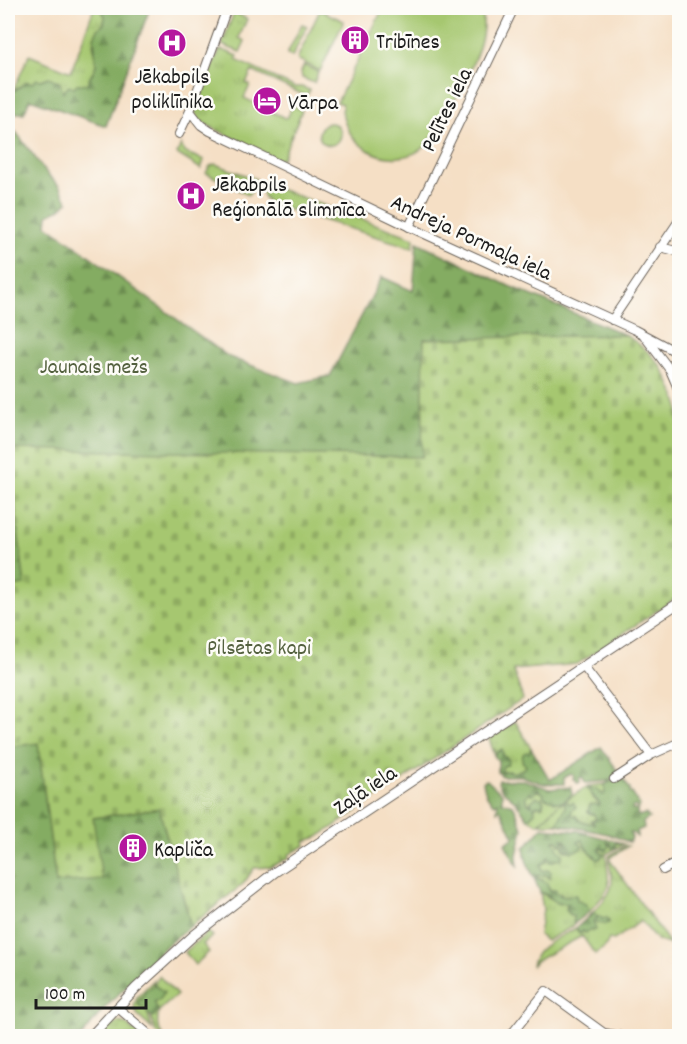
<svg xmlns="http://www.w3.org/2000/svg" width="687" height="1044" font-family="Dekko,sans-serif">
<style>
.grass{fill:url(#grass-tufts);stroke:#617246;stroke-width:1.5}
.forest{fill:url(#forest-firs);stroke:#50643f;stroke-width:1.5}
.cemetery{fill:url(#cemetery-stones);stroke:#617246;stroke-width:1.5}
.green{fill:#a6c770;stroke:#617246;stroke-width:1.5}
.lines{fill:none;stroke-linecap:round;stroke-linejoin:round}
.minor-casing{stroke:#686057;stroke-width:10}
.major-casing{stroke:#686057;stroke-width:11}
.minor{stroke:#fff;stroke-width:8}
.major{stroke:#fff;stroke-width:9}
.labels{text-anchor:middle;stroke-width:5;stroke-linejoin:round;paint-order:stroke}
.poi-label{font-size:22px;fill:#1c1c1c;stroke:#fdfcf7;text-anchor:start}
.street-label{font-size:22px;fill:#1c1c1c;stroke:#fdfcf7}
.park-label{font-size:22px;fill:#53603e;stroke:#fdfcf7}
</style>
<defs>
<pattern id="grass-tufts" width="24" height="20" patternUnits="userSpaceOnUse" patternTransform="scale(1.5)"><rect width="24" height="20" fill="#a6c770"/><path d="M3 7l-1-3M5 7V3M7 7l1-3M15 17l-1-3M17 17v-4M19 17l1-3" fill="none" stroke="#8eaa60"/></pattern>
<pattern id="forest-firs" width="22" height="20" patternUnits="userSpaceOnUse" patternTransform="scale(1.5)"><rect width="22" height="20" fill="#84ac62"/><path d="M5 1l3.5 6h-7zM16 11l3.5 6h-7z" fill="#6b8b50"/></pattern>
<pattern id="cemetery-stones" width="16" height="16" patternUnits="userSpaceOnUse" patternTransform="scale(1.5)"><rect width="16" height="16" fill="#a6c770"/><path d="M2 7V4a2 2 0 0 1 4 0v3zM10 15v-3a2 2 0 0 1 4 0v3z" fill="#8eaa60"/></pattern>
</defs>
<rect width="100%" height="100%" fill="#fdfcf7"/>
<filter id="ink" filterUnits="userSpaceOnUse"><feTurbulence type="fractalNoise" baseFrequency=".0167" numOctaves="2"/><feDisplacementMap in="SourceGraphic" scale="12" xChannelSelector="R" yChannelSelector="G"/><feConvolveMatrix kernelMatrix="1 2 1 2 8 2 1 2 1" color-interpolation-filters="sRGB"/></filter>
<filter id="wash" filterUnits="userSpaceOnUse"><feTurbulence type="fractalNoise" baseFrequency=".008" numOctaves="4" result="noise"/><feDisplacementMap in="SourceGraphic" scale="24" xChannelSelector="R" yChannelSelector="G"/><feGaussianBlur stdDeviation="1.35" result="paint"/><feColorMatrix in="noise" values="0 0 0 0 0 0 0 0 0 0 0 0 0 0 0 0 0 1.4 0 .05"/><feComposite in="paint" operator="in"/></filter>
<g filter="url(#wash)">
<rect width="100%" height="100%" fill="#f5dfc5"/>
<path class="grass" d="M94,8H104L102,11L105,16L104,24L93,43L96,65L87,84L62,92L61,86L41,80L32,83L27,82L13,91L29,55L71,72Z
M234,12L247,19L239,38L245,41L240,52L222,45Z
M302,24L307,26L292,57L287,54Z
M220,49L238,56L236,60L294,87H302L310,90L306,96L252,71L246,83L250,85L244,98L285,118L288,117L292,105L302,110L282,159L278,160L209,126C203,123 196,118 195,111Z
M304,65L318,72L314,83L302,78L301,72Z
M181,144L184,152L204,160L201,169L177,154Z
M215,164L256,179L252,191L248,195L206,173L210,166Z
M265,184L414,238L413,248L274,205C265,201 258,193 265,184Z
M515,721L531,748L525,769L512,773H503L501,770L506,758L500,750L494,755L495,749L493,751L489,738Z
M605,784V794L603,795L599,791L588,788L594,799L600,804L599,806L590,805L588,812L594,814L596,817L594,825C587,824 579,824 576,816H571L566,807L557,824H540L559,804L538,824L528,819C535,814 531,804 543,806V800L533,801L532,804H528L525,797L530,792L540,791L554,802L566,799L560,804L588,786Z
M563,838L568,843L566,851C576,850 575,846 580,840H583L594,857L601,858L604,854L600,852V848H602L607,842L614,846L616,843L624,844L606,854L609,885L604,895L589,912C575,894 567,899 549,890L548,886L536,878L538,875L545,874L550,876L542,871L540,865L547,861L546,857L549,856L557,859L560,858L554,840H558L561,845L563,844Z
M625,846H628L609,859L671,945L657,940L641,921L614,940L609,939L605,947L595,954L582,936L536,961L532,966C534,946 561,937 576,928L578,932L581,933L591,929L593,921L608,923L609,920L596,919L594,914L590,918L588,917C597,908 613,894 612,880C612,872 608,864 609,856Z
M540,892L560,904L562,902L568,903L566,908L574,916L573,926L546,941L539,935L543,909Z
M208,932L213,936L203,944L209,952L195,965L185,952Z
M159,976L177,995L159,1011C157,1022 156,1028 164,1036L156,1033L151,1016L152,1017L154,1002L163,995L162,991L154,985Z
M154,980L147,1010L152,1029L138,1016L134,1007L137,997Z
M118,1022L126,1024L133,1031L136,1029L144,1036H100L109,1026Z"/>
<path class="forest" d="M104,8H150L106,126L30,99L24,113H13L11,103L8,99V89L14,91L27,82L32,83L37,79L41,80L49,77L59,82L63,92L69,86L74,87L77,84H87L96,65L94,37L98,29L104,24L105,16L102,11Z
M16,132L48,175L59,186L68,202L60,209L48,215L47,225L229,357L298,383L330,376L382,277L413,291L417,242L509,286L626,335L424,339L423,457L8,450L25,585L8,588V313L14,311L8,281V134Z
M38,743L56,883L93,818L159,808L191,926L168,944L101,1012L82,1036H8V747Z
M601,747L620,774L608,781L585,783L582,777L579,778L580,783H577L573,779L574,776L571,774L564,778V784H544L521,776H502L498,772V761L494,755L502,749L503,755L509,760L507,765L503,766L501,772L509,771L513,773L525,768L526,766L522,761L523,754L526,752L529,753L531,748L550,780Z
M622,777L630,789V793H632L640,806L638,809L635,806L632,808V810H637L638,816L646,814L649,818L643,822L644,828L637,831V837L633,833H630L632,838L629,842L608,834L557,824L566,807L564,803L567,802L570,804L573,802L576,807L572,810L571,815L576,816C579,824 588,822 595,824L591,821L596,819L594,814H591L588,811L590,805L595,804L599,806L600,804L587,789H597L603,795L605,793V784Z
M487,780L502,794V802L513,805C519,814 518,821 523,829L517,855L518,867L505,844L514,837L500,809L497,811L498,802L495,804C486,799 485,791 483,782Z
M499,780H524L549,789L571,787L572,794C559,808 556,801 543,797L544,794L538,790L532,795L530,792L525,797L528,804L532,805L531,802L536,797L541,798L544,802L541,807L538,805L534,807L535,812L528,819L516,802L502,790L498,783Z
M542,828L578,831L622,843H616L614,845L616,847L612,848L610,843L607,842L609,846L606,851L600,848V852L604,854L598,860L586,847L582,840L578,842L582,846L581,849L572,852L563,849L564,845L567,844L565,840L562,839L564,842L561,845L558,840H554L559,851L563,854L561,860L557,859L552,862H550L549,856L547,857V861L540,865L542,871L547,870L551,872L550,878L545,874L542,876L538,875L536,877L547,883L549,890H555L561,896L576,895L577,900L587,905L589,912L574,924L573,916H571L566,910L568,904L556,903L549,896L540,892L526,860L524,848Z
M594,913L597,915L596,919L600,916L602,919L607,917L609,923L604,924L593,921L596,930L593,931L591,929L586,933L583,931L580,934L576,928L588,917H591Z
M154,985L164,992L160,1000L154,1002L158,1010L155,1016L152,1017L147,1013V1010L139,1006L138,1002L145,992Z"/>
<path class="cemetery" d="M626,335C660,358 666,370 679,407V596L577,664L513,670L523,699L318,837L305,841L306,845L288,855L289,858L270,867L254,868L244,883L191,926L159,808L93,818L102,879L56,883L38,743L8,747V588L25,585L8,449L422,457L424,339Z"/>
<path class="green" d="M383,8H482C484,20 484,32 480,44C475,63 438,137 423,148C390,173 340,145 342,104L337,102Z
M320,10L344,21L320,71L297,59Z
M319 134a11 11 0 1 1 22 0a11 11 0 1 1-22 0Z"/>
</g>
<g filter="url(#ink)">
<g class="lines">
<g class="minor-casing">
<path id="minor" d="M190,111L201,125L210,131L418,231L635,330L680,354
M179,134L190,111L227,8
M409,227L514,8
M660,247L680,252
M612,320L680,219
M645,337L670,370L680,393
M583,666L651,755L680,742
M614,779L651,755
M663,870L680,861
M118,1008L151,1036
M510,1036L546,991L604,1033L621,1036"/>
</g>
<g class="major-casing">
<path id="major" d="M91,1036L136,988L193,936L275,872L680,602"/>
</g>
<use href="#minor" class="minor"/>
<use href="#major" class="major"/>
</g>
</g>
<defs>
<g id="building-disc" transform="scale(1.5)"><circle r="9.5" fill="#b5179e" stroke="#fdfcf7"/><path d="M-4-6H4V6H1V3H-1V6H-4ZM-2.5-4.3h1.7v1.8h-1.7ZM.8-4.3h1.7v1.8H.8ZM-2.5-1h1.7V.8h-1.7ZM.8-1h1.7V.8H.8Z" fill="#fff"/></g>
<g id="hospital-disc" transform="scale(1.5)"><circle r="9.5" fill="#b5179e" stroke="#fdfcf7"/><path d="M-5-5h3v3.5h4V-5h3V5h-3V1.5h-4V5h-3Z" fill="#fff"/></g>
<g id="hotel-disc" transform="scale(1.5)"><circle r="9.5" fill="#b5179e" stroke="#fdfcf7"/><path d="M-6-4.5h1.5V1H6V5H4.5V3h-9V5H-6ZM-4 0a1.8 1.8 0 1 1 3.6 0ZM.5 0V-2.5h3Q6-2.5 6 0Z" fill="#fff"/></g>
</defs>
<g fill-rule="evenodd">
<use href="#building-disc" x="355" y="40"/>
<use href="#hospital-disc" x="172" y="43"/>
<use href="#hotel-disc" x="267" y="101"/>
<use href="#hospital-disc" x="191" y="196"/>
<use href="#building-disc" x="133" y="848"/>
</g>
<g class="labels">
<g class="poi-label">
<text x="376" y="48">Tribīnes</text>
<text x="172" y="83" text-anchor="middle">Jēkabpils<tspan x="172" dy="25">poliklīnika</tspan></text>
<text x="288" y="109">Vārpa</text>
<text x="212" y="191">Jēkabpils<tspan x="212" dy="25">Reģionālā slimnīca</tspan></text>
<text x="154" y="856">Kapliča</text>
</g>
<g class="street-label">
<text transform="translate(445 109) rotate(-64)" y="8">Pelītes iela</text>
<text transform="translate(472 236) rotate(25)" y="8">Andreja Pormaļa iela</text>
<text transform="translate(364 789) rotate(-34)" y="8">Zaļā iela</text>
</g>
<g class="park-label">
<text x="94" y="373">Jaunais mežs</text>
<text x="259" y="654">Pilsētas kapi</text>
</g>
</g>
<rect width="687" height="1044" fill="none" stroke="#fdfcf7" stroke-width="30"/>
<path d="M36 999v9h110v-9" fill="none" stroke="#1c1c1c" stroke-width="3"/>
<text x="45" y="999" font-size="18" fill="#1c1c1c" stroke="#fdfcf7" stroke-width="4.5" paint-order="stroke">100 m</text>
</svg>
